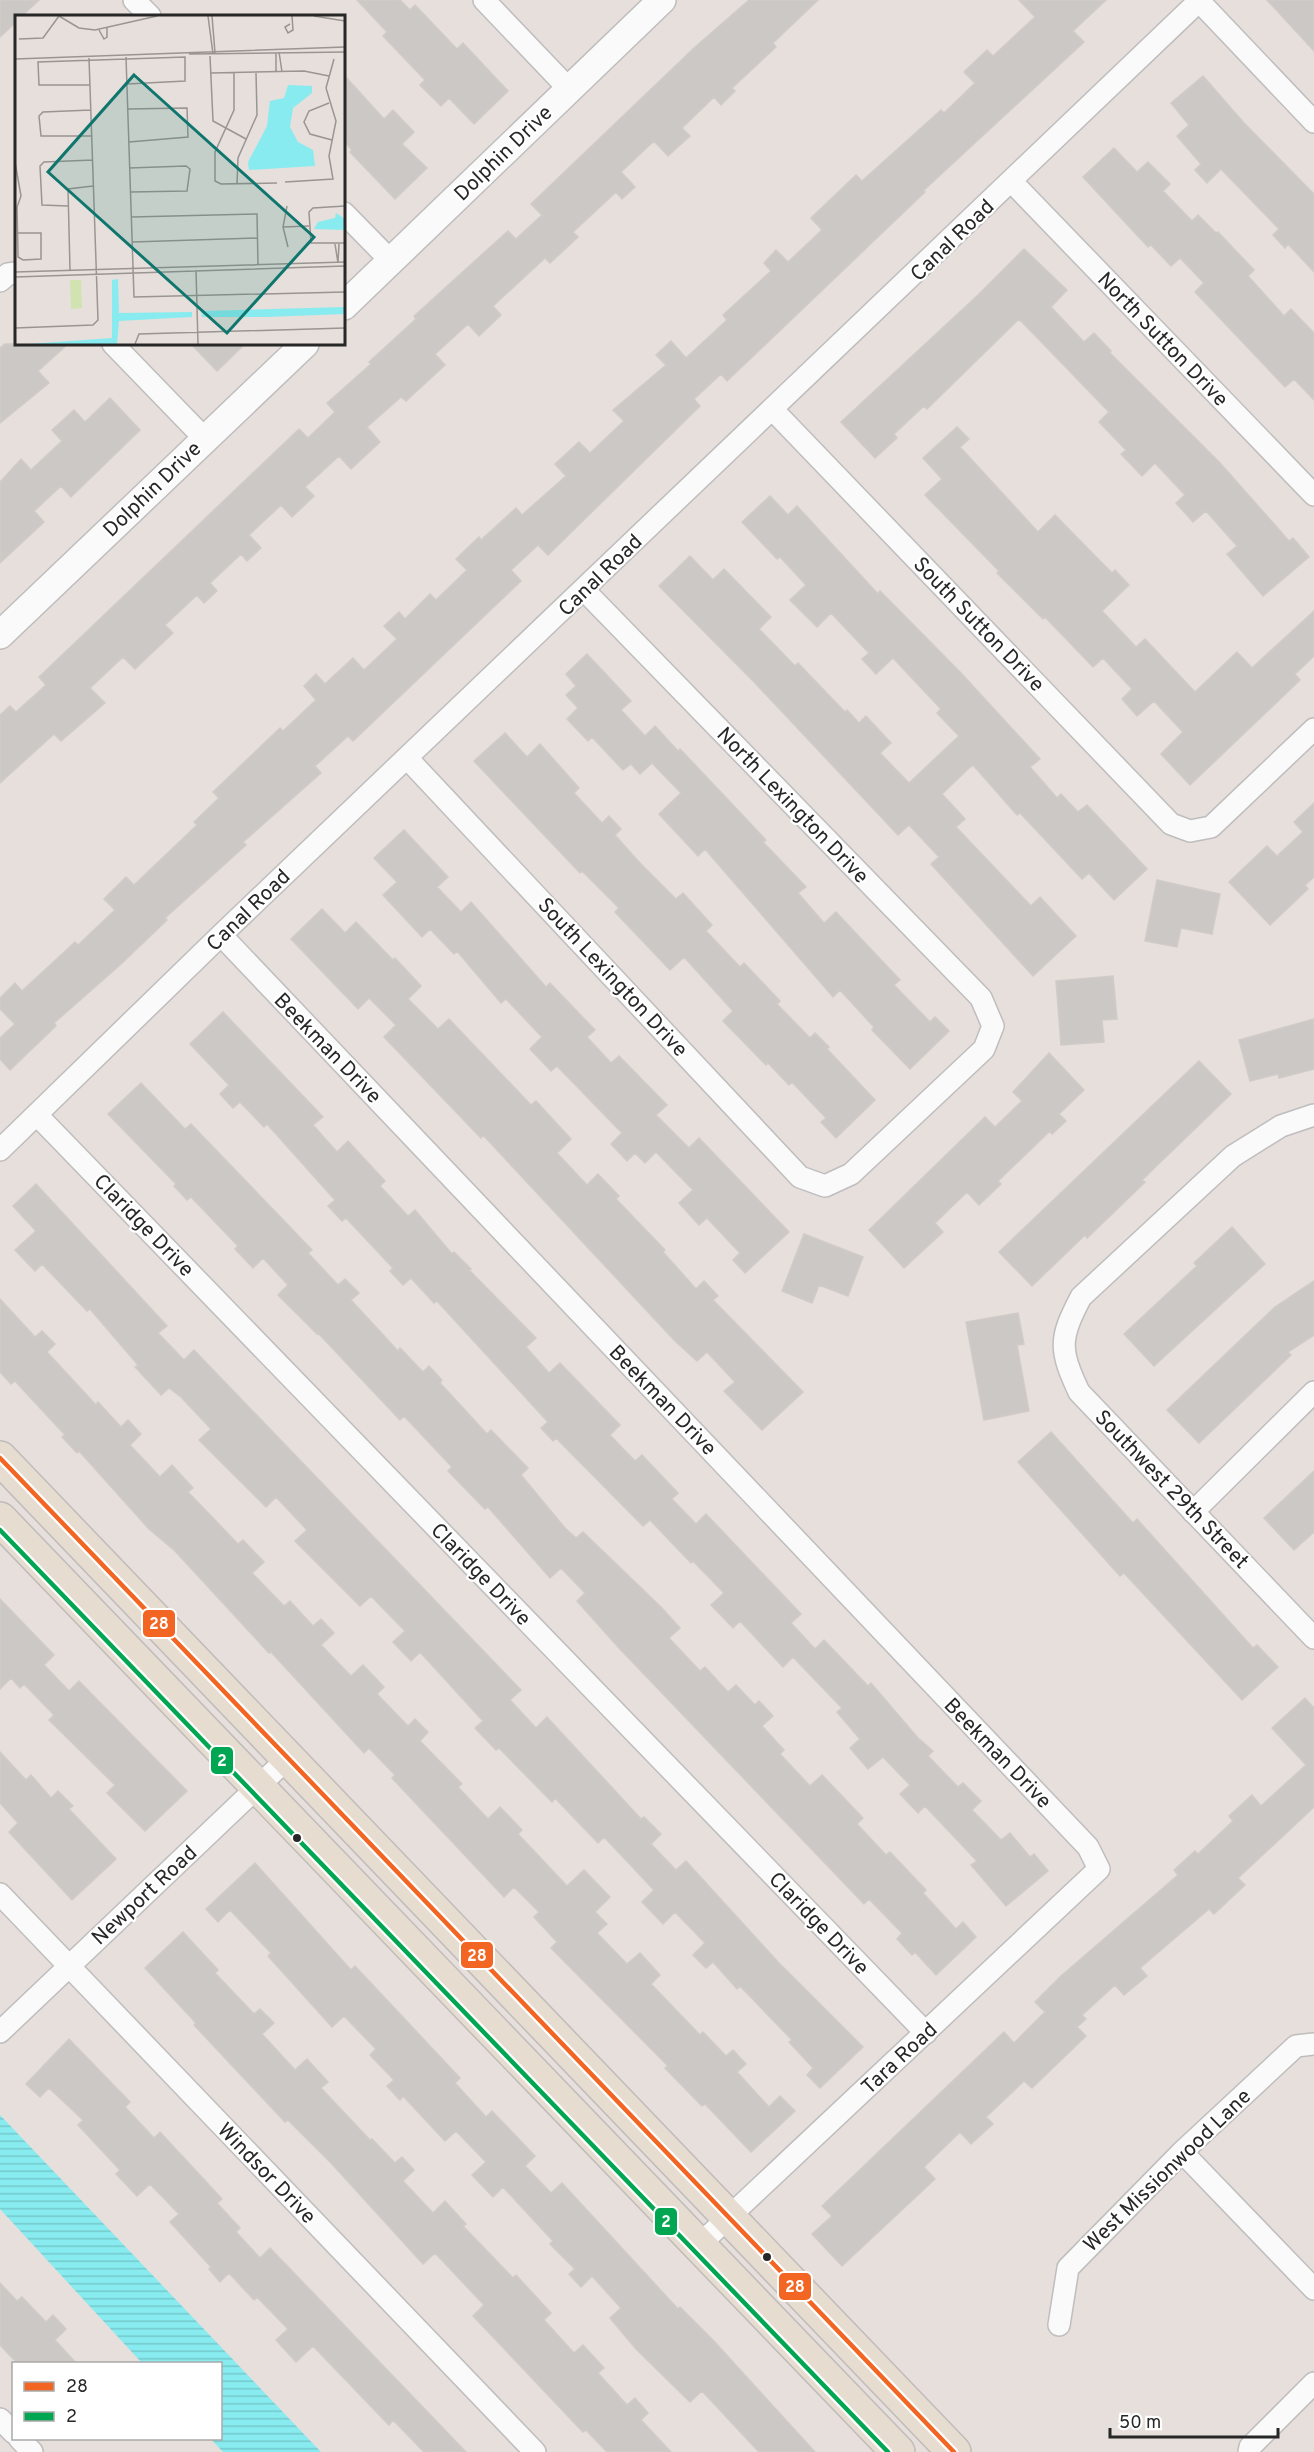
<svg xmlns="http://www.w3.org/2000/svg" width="1314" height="2452" font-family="Overpass,sans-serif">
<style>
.water{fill:url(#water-rules)}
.building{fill:#ccc8c5;stroke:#d1cbc8;stroke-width:1.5}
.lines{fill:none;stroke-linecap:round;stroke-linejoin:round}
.minor-casing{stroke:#bfbdbe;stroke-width:24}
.tertiary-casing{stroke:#bfbdbe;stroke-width:30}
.primary-casing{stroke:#bfbcbb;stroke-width:36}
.minor{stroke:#fbfafa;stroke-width:21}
.tertiary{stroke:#fbfafa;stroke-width:27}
.primary{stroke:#e6dcd0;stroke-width:33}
.bus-1-casing{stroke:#fff;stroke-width:9}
.bus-2-casing{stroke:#fff;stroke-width:9}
.bus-1{stroke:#f26522;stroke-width:4.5}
.bus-2{stroke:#00a651;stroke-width:4.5}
.bus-dot{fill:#272727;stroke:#fff;stroke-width:2}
.labels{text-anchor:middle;stroke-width:4.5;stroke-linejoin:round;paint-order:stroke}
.street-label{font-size:21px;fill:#272727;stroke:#fff}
.inset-road{fill:none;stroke:#9a9593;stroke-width:1.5}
.view{fill:#0f766e;fill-opacity:0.15;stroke:#0f766e;stroke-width:3}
.inset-edge{fill:none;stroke:#272727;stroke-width:3}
.line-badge{stroke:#fff;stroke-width:2}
.badge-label{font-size:16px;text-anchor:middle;font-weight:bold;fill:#fff}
</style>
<defs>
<pattern id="water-rules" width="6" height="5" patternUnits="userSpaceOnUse" patternTransform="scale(1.5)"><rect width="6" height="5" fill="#88ebef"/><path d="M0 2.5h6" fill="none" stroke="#75cacd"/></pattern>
</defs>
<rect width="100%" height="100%" fill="#e6dfdb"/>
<path class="water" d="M0,2115L321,2452H223L211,2439L220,2438V2364L142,2363L0,2209Z"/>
<path class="building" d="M0,0H39L22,16H16V22L0,37Z
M357,0H400L410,10L415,5L457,49L463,43L508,91L474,124L449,98L441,106L420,85L425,80L383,36L387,32Z
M749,0H818L773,43L776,47L732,88L735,91L721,105L714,97L682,128L690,136L668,156L654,141L621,172L635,187L622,199L616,192L573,232L578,237L550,263L545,258L493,306L501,315L479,336L468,324L435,354L445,365L406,401L401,397L367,427L380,442L351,469L339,456L305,487L314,496L292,517L281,505L249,535L261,548L247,561L241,554L210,583L217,591L204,603L197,595L165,625L173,633L135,669L123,657L90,688L105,703L61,741L54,734L0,783V715L10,706L16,712L46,685L39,677L299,429L308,438L335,412L327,403L371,364L369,362L416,319L414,316L508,231L516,239L542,215L531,204L694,48Z
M1019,0H1106L1073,31L1084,42L923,191L925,192L727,381L721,374L694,399L700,406L548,555L538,545L511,570L521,581L353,741L348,736L315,766L321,773L243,842L246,845L165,918L167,920L120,965L54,1023L56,1026L10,1070L0,1059V1038L15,1024L0,1009V998L15,983L22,991L75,942L78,945L115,910L104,899L126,877L134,885L197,825L194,822L219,798L213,792L280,728L283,731L316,700L304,686L316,674L325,684L353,658L364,670L397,639L384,626L399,612L405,619L430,594L436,600L467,570L456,559L479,537L481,540L516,508L522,515L566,476L555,464L579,442L590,453L624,421L613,410L666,365L656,355L671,341L686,358L727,320L723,315L771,271L764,263L776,250L788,262L822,230L811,218L856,175L862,181L941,110L944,113L975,83L964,72L987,50L993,56L1035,17Z
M1267,0H1314V51Z
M344,75L384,119L393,110L414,132L402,144L427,168L395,199L350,152L352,150L344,141Z
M1203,76L1244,123L1314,194V272L1288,244L1285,248L1273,235L1279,229L1221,169L1207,183L1195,170L1201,164L1177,136L1189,125L1171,103Z
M1114,148L1137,172L1148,162L1170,184L1163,191L1192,221L1198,215L1216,233L1218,232L1254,270L1248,276L1284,316L1291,309L1314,333V400L1294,379L1285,387L1195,292L1204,283L1180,258L1171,266L1151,245L1148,247L1083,177Z
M1024,249L1067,290L1051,307L1084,342L1094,333L1111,351L1110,353L1221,464L1289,541L1293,538L1309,557L1263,596L1227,554L1237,546L1206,511L1193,522L1176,503L1185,495L1155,463L1142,476L1121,454L1126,450L1099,422L1109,412L1021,321L1018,320L927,409L924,406L894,434L897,438L875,458L841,422L977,296Z
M5,344H68L38,371L49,383L0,423V348Z
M191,344H245L217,371Z
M110,398L140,430L71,497L61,486L34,511L44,522L0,563V482L21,459L31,470L62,441L52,430L74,410L85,422Z
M957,427L969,439L960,447L1038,532L1055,515L1112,573L1115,570L1129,585L1102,611L1136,647L1145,639L1195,692L1237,652L1252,668L1314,611V656L1295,674L1300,680L1190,785L1161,754L1183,732L1154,701L1137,716L1122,699L1132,689L1103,658L1093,667L1045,617L1043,619L997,573L999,571L925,495L942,479L923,458Z
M770,496L788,515L797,506L878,594L880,591L961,673L1040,759L1030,767L1057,798L1061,794L1078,812L1087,805L1147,869L1114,900L1089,873L1082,879L1020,813L1017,815L973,765L968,769L942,794L965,819L956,827L1031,906L1040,897L1076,936L1033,976L931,864L939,857L909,825L898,835L755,683L659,586L690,556L713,580L724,569L771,617L759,629L795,666L798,663L845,712L847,710L859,723L866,716L891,743L880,753L909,783L959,736L937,713L941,709L893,658L876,674L862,659L869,653L831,613L817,627L790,600L806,585L780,557L777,559L742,522Z
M587,654L631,701L621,710L645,736L655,726L678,751L680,749L766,840L763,842L806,887L798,893L824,923L836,912L900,980L894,985L930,1022L935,1017L949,1031L910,1069L872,1030L874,1027L840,990L833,997L705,849L698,856L659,814L681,793L652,763L640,774L631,764L623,770L592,737L588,741L567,719L578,708L566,695L576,686L566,674Z
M505,733L527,757L540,744L579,788L574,793L602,823L609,816L621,829L615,835L639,862L676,899L683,893L712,925L706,931L740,967L744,963L780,1001L777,1004L810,1038L815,1033L829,1047L827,1049L875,1100L836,1138L821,1122L826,1118L792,1082L789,1085L768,1063L766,1065L723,1021L733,1011L684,957L670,970L615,912L619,908L582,871L580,873L474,761Z
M1314,803V877L1305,885L1308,889L1270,925L1229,882L1267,846L1277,856L1303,832L1294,822Z
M404,830L448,877L437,887L461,912L471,902L546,987L550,983L595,1030L587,1037L611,1063L619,1056L667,1105L656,1115L689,1148L699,1138L789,1232L745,1273L733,1260L740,1253L707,1218L699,1225L679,1203L693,1190L656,1152L645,1163L635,1153L627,1161L611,1144L622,1133L557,1066L551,1071L530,1049L542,1037L506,999L501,1003L457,951L454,954L430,929L422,937L383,895L397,882L374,858Z
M1157,880L1220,894L1212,934L1181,928L1177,947L1145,941Z
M322,909L345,933L356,922L393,960L395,958L421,986L408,999L438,1029L449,1019L531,1105L536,1101L571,1139L557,1153L587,1185L598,1174L619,1196L616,1199L665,1250L663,1252L696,1289L704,1281L718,1296L713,1300L803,1392L762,1430L724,1391L735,1382L707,1352L697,1361L674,1340L483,1135L481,1138L384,1037L396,1025L369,998L358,1009L291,939Z
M1113,976L1117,1019L1102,1020L1104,1042L1061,1045L1056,981Z
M223,1012L323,1117L313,1125L337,1152L348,1141L385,1181L380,1186L408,1216L415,1210L452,1254L454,1252L471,1269L469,1270L536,1338L526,1347L549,1373L560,1363L620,1425L610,1435L635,1461L642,1455L678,1493L672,1499L696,1524L706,1514L801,1614L791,1623L815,1649L824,1640L868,1686L871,1683L918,1738L933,1751L928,1756L958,1787L963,1783L981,1801L972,1810L1001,1840L1010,1833L1030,1857L1034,1854L1048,1871L1006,1906L971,1865L977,1861L925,1806L918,1813L900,1794L910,1785L883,1757L868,1769L850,1748L860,1739L837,1712L842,1708L793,1657L783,1667L740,1621L733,1628L711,1605L724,1593L693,1561L691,1563L650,1520L643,1526L556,1438L553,1441L541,1428L548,1422L437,1301L434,1303L411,1278L403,1285L390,1271L393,1268L346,1218L342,1221L328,1206L335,1200L267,1124L264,1127L240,1102L233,1108L220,1094L229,1085L190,1044Z
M1314,1019V1069L1279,1078L1278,1074L1250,1081L1239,1040Z
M1049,1053L1084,1090L1059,1114L1066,1121L1052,1134L1050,1131L998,1181L1001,1184L979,1205L967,1192L935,1223L943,1232L904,1268L869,1230L985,1117L995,1127L1022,1101L1013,1092Z
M1199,1061L1231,1094L1142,1180L1145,1182L1109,1217L1087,1238L1085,1235L1032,1286L999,1252Z
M141,1083L185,1129L191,1124L312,1250L308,1253L338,1285L345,1279L359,1293L351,1300L398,1351L400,1348L423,1372L429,1366L442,1380L440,1383L487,1434L491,1430L528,1468L521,1475L565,1528L576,1538L583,1532L661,1607L680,1628L669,1638L700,1671L705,1667L728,1692L736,1685L755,1705L759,1701L773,1716L762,1726L784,1750L780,1754L810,1786L822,1775L863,1818L857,1824L886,1855L890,1852L926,1890L923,1893L956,1929L963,1922L976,1937L936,1975L915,1952L912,1955L897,1939L902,1933L869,1899L864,1904L618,1647L577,1601L585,1593L561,1568L550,1578L488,1507L485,1509L448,1471L452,1467L404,1416L400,1420L318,1333L317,1334L278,1295L288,1285L263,1258L253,1268L235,1249L238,1246L191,1197L187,1200L174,1186L176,1184L108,1114Z
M36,1184L167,1326L158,1333L184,1360L194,1350L521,1690L510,1700L536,1728L547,1717L641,1819L644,1817L661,1834L651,1844L676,1870L686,1861L778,1962L863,2047L820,2088L807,2075L813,2068L789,2042L792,2040L740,1986L737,1989L713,1962L706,1968L693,1955L705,1943L675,1912L663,1924L642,1902L654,1890L604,1837L598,1843L555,1798L552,1802L499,1748L496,1750L475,1728L483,1721L420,1652L411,1661L393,1642L405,1631L371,1596L360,1606L295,1541L307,1530L276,1497L266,1507L199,1440L211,1429L181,1397L169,1388L161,1395L135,1367L138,1365L90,1309L87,1311L42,1264L35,1271L15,1250L36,1231L13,1206Z
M1232,1227L1265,1264L1154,1366L1124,1334L1197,1266L1194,1263Z
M804,1234L863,1257L848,1296L819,1285L812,1303L782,1291Z
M1314,1281V1335L1288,1352L1291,1355L1199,1443L1167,1410L1275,1307Z
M0,1299L35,1337L42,1331L55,1344L47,1352L96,1405L98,1402L121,1427L128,1420L141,1434L130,1445L160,1477L172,1465L193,1488L188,1492L238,1544L243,1540L264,1562L252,1573L284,1606L290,1601L313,1626L321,1619L334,1633L321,1645L351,1676L363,1665L384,1687L377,1694L408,1726L415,1719L428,1732L420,1741L462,1784L458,1787L488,1819L500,1807L522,1830L518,1834L567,1886L584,1870L610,1897L595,1912L607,1924L597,1933L627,1964L640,1953L660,1975L651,1984L700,2035L703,2032L726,2056L733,2050L746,2064L737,2072L769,2107L780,2096L795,2111L751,2152L705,2104L702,2106L665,2068L668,2066L551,1948L557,1942L534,1917L539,1912L514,1887L504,1897L392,1778L395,1775L369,1748L364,1753L271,1652L269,1653L175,1551L149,1529L79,1451L77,1453L62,1437L65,1435L15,1381L11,1384L0,1372Z
M1018,1313L1024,1344L1017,1345L1029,1411L984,1420L966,1322Z
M1051,1432L1133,1523L1137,1519L1253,1648L1257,1645L1278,1667L1242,1700L1124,1573L1120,1576L1018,1462Z
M1314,1471V1532L1294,1550L1264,1518Z
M0,1599L54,1655L44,1665L69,1691L79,1681L187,1791L145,1831L107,1793L115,1785L49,1720L54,1715L24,1684L20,1688L11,1678L0,1689Z
M1305,1698L1314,1708V1807L1238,1878L1245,1885L1214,1914L1209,1909L1140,1968L1147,1976L1124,1995L1115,1985L1082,2015L1086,2019L1077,2027L1086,2036L1032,2088L1024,2081L986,2117L993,2124L971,2144L960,2132L924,2167L935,2179L842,2266L812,2234L832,2216L822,2206L1004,2032L1014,2043L1045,2012L1035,2002L1061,1976L1178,1875L1174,1870L1195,1851L1198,1854L1233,1821L1229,1816L1252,1795L1261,1806L1306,1765L1272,1728Z
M0,1752L26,1780L31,1775L51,1798L58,1791L73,1806L69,1809L116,1859L72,1900L9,1832L18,1823L0,1803Z
M255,1863L351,1970L355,1966L460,2078L455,2083L486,2117L492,2111L535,2156L525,2166L551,2193L562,2183L678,2309L680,2307L713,2340L815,2452H759L702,2391L690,2402L636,2349L610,2318L621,2308L592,2276L581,2287L569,2274L575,2269L550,2244L553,2241L503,2187L493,2197L472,2175L486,2162L456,2131L445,2141L403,2096L400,2100L387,2086L394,2080L370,2055L376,2049L344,2016L332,2027L268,1956L271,1953L230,1910L218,1922L206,1909Z
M183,1932L218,1970L215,1973L254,2014L260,2009L274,2023L262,2034L295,2070L307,2059L328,2082L321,2088L370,2140L372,2139L395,2163L402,2157L414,2170L403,2181L433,2213L445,2201L466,2224L463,2226L513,2278L516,2275L551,2313L544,2320L574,2353L583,2345L604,2368L598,2373L627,2405L635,2398L648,2413L641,2420L671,2452H607L586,2430L583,2432L473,2316L484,2305L435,2253L423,2264L332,2164L288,2120L285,2122L194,2025L196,2023L145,1968Z
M69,2039L130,2102L125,2107L154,2138L160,2132L222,2199L217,2203L240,2228L236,2232L260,2258L270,2248L466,2452H424L393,2420L389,2425L313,2346L296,2362L276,2340L288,2329L257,2297L254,2300L229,2273L220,2282L209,2269L211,2267L170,2222L179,2214L150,2184L137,2196L116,2174L120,2170L78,2125L83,2120L49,2088L40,2097L26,2084Z
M0,2283L17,2301L22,2297L46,2322L53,2315L66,2329L55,2340L77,2364L17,2363L0,2345Z"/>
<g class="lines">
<g class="minor-casing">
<path id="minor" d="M134,0L150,16
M484,0L569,89
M1199,1L1314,122
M1012,182L1314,495
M344,213L391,261
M0,281L8,274L16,273
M113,344L205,439
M773,410L1171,824L1190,831L1211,827L1314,729
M407,758L800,1177L825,1186L851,1174L984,1049L993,1026L981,998L584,590
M221,935L1088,1847L1099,1869L698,2246
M37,1115L926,2033
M1314,1115L1281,1126L1233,1156L1081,1297C1059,1339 1059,1349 1079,1392L1314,1638
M0,1150L221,935L1200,0
M1193,1512L1314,1392
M0,1894L535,2452
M0,2032L288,1758
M1182,2152L1314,2289
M1059,2325L1068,2268L1182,2152L1296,2046L1314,2044
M0,2419L14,2433
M19,2438L32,2452
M1249,2452L1250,2447L1314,2383"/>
</g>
<g class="tertiary-casing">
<path id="tertiary" d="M344,306L662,0
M0,635L305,344"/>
</g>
<g class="primary-casing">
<path id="primary" d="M0,1458L954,2452
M0,1519L898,2452"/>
</g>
<use href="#minor" class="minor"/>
<use href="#tertiary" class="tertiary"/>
<use href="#primary" class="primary"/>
<g class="bus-1-casing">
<path id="bus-1" d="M0,1458L954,2452"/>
</g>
<g class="bus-2-casing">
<path id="bus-2" d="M0,1530L888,2452"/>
</g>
<use href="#bus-1" class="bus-1"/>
<use href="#bus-2" class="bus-2"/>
</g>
<g class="bus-dot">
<circle cx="297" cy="1838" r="5"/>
<circle cx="767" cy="2257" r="5"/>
</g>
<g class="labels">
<g class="street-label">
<text transform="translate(503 153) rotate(-44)" y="7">Dolphin Drive</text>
<text transform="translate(952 240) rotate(-44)" y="7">Canal Road</text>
<text transform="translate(1163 339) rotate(46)" y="7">North Sutton Drive</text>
<text transform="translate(152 489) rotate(-44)" y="7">Dolphin Drive</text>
<text transform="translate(600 575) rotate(-44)" y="7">Canal Road</text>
<text transform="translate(979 624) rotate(46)" y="7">South Sutton Drive</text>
<text transform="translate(793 805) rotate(46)" y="7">North Lexington Drive</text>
<text transform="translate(248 910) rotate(-44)" y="7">Canal Road</text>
<text transform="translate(613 977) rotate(47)" y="7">South Lexington Drive</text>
<text transform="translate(328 1048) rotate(46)" y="7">Beekman Drive</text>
<text transform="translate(144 1225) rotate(46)" y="7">Claridge Drive</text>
<text transform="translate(663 1400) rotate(46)" y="7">Beekman Drive</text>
<text transform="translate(1172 1489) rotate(46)" y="7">Southwest 29th Street</text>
<text transform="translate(481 1574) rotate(46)" y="7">Claridge Drive</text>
<text transform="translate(998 1753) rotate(46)" y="7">Beekman Drive</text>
<text transform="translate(144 1895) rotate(-43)" y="7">Newport Road</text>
<text transform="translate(819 1923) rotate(46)" y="7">Claridge Drive</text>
<text transform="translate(899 2058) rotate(-43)" y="7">Tara Road</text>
<text transform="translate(1167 2170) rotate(-44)" y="7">West Missionwood Lane</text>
<text transform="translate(267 2173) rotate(46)" y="7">Windsor Drive</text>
</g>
</g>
<g transform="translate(15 15)">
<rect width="330" height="330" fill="#e6dfdb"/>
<path d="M55,265H66L67,293L56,294Z" fill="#d1e3b1"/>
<path d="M273,70L297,71V78L278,93L275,112L283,127L298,135L300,151L234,155L233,147L252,111L255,86L269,83ZM321,198L330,204V215L299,214L303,207L320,203ZM103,264L104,298L177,297V302L104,306L102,329H13L97,323V265ZM330,292V299L251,302H187L186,296Z" fill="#88ebef"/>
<path class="inset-road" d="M44,1L64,13L80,15L142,1M193,1L198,39M197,1L200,38M299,1L330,6M275,9L270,12L273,18L278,15L277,1M84,15L89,24L92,22V13M4,24L28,23L44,1M264,37L267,57M261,38V57M174,39L330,37M195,41L198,106L231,124M111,42L119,282L330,277M0,44L330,32M219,57V95L200,137V166L206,169L262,168M196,58L289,56L314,61M75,70H24L23,47L170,42V66L112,69M314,88L294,96L289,107L295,119L317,125M113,94L172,93L173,122L114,127M76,95L28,97L24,101L26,121H77M0,147L6,181L2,192L3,239V242L8,245L26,244V218H2M114,153L171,151L175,154L172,176L115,177M270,167L318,164L314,141L321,106L311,73L319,44M222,169L223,143L242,100L241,58M53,191L27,190L25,151L29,147L78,145M272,191L268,212L273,232M330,191L298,193L294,197L296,228H330M116,202L242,199L243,250M268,212L294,211M117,227L243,223M320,229L323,248M323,247L324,229M55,255L53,174L78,171M181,255L183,329M0,257L330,247M0,262L330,251M0,313L78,310L83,305L74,43M120,329L124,319L330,313"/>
<path class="view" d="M119,60L299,222L212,318L33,157Z"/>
<rect width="330" height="330" class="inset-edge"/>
</g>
<g class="line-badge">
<rect x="142" y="1609" width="34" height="29" rx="6" fill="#f26522"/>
<rect x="210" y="1746" width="24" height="29" rx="6" fill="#00a651"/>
<rect x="460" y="1941" width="34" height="28" rx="6" fill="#f26522"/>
<rect x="654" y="2207" width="24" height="29" rx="6" fill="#00a651"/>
<rect x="778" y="2272" width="34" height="29" rx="6" fill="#f26522"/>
</g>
<g class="badge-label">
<text x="159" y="1629">28</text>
<text x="222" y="1766">2</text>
<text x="477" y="1961">28</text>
<text x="666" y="2227">2</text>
<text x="795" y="2292">28</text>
</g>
<rect x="12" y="2362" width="210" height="78" fill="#ffffff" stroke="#a9a9a9" stroke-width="1.5"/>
<rect x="24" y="2382" width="30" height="9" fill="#f26522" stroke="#a9a9a9" stroke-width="1.5"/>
<text x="66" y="2392" font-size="18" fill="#272727">28</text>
<rect x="24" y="2412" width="30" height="9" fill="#00a651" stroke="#a9a9a9" stroke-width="1.5"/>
<text x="66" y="2422" font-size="18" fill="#272727">2</text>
<path d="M1110 2428v9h168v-9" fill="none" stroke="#272727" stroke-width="3"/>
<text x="1119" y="2428" font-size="18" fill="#272727" stroke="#ffffff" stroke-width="4.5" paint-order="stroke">50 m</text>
</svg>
